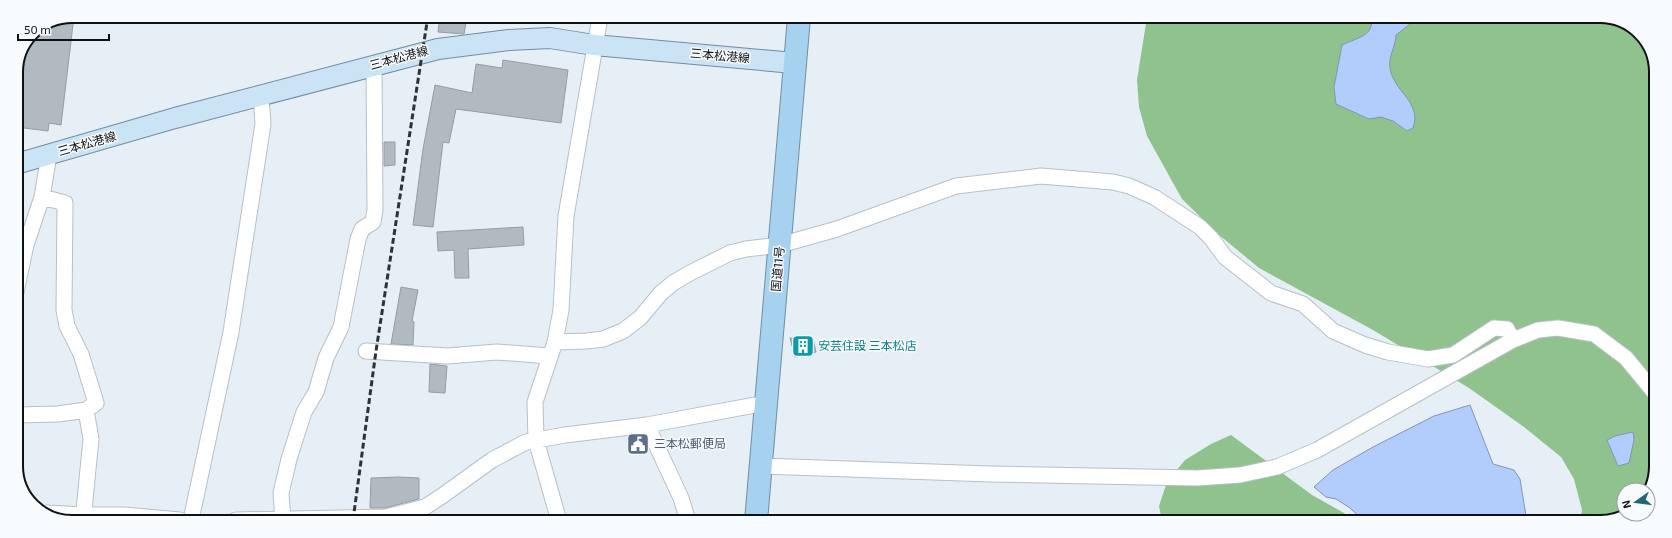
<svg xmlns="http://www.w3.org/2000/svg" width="1672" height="538" font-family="'Exo 2','Noto Sans JP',sans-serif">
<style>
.forest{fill:#90c28e}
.water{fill:#b2cdfc;stroke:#8195b7}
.building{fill:#b2bac1;stroke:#959da4}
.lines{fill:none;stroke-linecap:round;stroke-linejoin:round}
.minor-casing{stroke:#b7c0c7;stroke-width:17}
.major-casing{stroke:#718ea3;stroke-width:22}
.highway-casing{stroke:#718ea3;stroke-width:24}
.minor{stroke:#fff;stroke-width:15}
.major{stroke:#cae3f5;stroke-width:20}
.highway{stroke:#a6d1ef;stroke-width:22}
.rail{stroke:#2f3336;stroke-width:3;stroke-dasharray:6 3;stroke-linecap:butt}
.labels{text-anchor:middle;stroke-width:3;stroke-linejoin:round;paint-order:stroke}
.street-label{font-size:12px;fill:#0f1215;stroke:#f8fbfe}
.culture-label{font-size:12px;fill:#0d838f;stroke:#f8fbfe;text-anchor:start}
.service-label{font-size:12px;fill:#4e5e75;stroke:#f8fbfe;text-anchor:start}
.rim{fill:none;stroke:#0f1215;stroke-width:2}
</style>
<rect width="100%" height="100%" fill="#e6eff6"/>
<path class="forest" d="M1147,17L1615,18L1644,38L1656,68L1654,481L1648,490H1624V514L1600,522H1580L1582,510L1574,479L1561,457L1524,427L1469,388L1373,330L1259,268L1218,234L1182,199L1147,136L1139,107L1137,80Z
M1231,435L1312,495L1344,513L1353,522L1162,521L1159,506L1167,482L1185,460L1211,444Z"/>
<path class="water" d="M1371,18H1409L1410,24L1396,35C1396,46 1388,56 1390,68C1394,93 1422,101 1413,128L1407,131L1393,121L1381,117L1369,119L1336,104L1334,87L1342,45C1356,38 1375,36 1371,18Z
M1470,405L1493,464L1514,470L1520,479L1527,522H1365L1350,508L1336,499L1326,497L1314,487L1333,470L1373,447L1434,416Z
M1633,432L1634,440L1629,463L1618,466L1607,440L1615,436Z"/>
<path class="building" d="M72,16H74L61,125L49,123L48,131L16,127V90L19,64L33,32Z
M440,16L467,17L464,34L438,32Z
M503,60L568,70L561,123L456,109L449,143L443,142L433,227L413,225L423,149L435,85L472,93L476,64L502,68Z
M384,142H395V165L384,166Z
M523,227L524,245L468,249L469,278H455L454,250L438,251L437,232Z
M401,287L418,290L412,321L414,322L413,345L391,344Z
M790,338L813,340L816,352L795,357Z
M430,364L447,366L445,393L429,392Z
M399,477L419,478V499L385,508H370L371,478Z"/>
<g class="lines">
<g class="minor-casing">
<path id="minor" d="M42,197L65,203L64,310L67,326L81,354L96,403L86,410
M16,292L26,245L42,197L49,155
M555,342L587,341L603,339L623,331L640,318L661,293L673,283L690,273L730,253L746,249L780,245L837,229L956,186L1041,176L1113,182L1129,186L1154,197L1200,227L1211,238L1225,257L1271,293L1303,304L1333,331L1365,345L1388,352L1428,359L1453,355L1494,328L1507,329L1513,340
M366,351L447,356L497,352L549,356
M16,415L58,414L86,410L91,439L83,520
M647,425L681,498L688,521
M761,466L990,474L1197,478L1240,475L1277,467L1317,450L1513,340L1538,330L1558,328L1594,334L1626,358L1654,392
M47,513L84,515H124L180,520
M191,520L231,332L263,124L261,96
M236,520L386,517L425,507L442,496L492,460L526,442L565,435L647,425L766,403
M283,520L281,493L289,459L304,412L316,392L326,358L341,327L358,239L362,229L373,222L375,210L374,65
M559,521L536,440L535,402L555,342L561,310L566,216L600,17"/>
</g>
<g class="major-casing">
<path id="major" d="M16,164L175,118L438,49L509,40L550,38L594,45L794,63"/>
</g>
<g class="highway-casing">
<path id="highway" d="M756,521L799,17"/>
</g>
<use href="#minor" class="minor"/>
<use href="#major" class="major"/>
<use href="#highway" class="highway"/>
<path class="rail" d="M353,520L376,351L428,16"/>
</g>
<defs>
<g id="building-square" transform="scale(1.15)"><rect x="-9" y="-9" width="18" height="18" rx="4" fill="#0f9aa8" stroke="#f8fbfe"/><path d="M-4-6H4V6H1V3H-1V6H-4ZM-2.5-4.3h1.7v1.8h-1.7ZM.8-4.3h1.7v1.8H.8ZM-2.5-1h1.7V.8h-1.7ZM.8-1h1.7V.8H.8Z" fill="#fff"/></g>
<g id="civic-square" transform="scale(1.15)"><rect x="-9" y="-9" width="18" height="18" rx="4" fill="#5c6f8a" stroke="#f8fbfe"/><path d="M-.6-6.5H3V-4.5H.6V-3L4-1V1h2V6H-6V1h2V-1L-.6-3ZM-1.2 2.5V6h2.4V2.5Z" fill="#fff"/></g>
</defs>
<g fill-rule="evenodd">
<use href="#building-square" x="803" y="346"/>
<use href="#civic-square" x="638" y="444"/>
</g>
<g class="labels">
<g class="street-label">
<text transform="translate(720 56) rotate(5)" y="4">三本松港線</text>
<text transform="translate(399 58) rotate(-15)" y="4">三本松港線</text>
<text transform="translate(87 144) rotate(-16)" y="4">三本松港線</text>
<text transform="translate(778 269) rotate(-85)" y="4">国道11号</text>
</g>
<g class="culture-label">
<text x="818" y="350">安芸住設 三本松店</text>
</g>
<g class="service-label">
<text x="654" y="448">三本松郵便局</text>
</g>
</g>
<path d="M0 0H1672V538H0ZM72 23H1600A49 49 0 0 1 1649 72V466A49 49 0 0 1 1600 515H72A49 49 0 0 1 23 466V72A49 49 0 0 1 72 23Z" fill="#f8fbfe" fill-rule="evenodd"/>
<path class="rim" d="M72 23H1600A49 49 0 0 1 1649 72V466A49 49 0 0 1 1600 515H72A49 49 0 0 1 23 466V72A49 49 0 0 1 72 23Z"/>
<g transform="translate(1636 502) rotate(256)"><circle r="19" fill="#f8fbfe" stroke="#9b9ea1"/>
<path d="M0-3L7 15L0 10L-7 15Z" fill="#1f6775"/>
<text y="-6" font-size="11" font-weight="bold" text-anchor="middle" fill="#0f1215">N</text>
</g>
<path d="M18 34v6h91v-6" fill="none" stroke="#0f1215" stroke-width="2"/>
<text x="24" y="34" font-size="12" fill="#0f1215" stroke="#f8fbfe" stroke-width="3" paint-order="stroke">50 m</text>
</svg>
